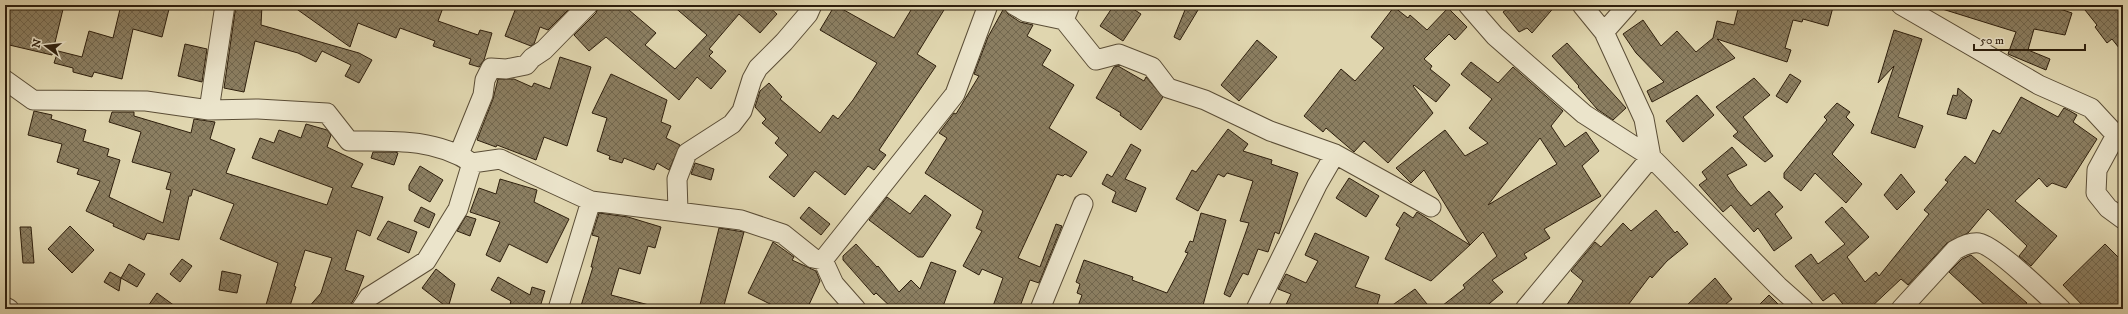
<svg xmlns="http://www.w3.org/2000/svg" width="2128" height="314" font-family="'IM FELL DW Pica',serif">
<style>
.building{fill:url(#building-cross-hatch);stroke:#2e1f0d;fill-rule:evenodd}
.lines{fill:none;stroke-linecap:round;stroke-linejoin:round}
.minor-casing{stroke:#5a4d36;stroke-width:21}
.minor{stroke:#ebe4cb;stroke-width:19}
</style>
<defs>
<pattern id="building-cross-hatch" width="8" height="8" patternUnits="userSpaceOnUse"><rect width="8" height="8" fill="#8b7e61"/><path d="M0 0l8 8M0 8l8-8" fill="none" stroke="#72674e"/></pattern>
</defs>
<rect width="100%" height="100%" fill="#e0d6af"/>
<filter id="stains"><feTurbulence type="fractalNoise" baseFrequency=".005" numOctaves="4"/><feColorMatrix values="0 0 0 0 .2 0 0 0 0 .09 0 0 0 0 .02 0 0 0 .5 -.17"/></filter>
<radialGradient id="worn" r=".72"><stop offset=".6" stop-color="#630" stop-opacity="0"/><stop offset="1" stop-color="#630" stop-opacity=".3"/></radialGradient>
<path class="building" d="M5,5H64L52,55L5,44Z
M121,5H170L162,37L133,29L122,79L94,72L92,77L73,72V68L54,63L58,51L82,57L89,31L113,38Z
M236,5H262L261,25L359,53L372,60L359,83L345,76L351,65L322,51L316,62L298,53L255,41L244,92L224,88Z
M291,5H444L438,21L478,35L480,30L492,33L484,60L479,67L469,64L471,59L433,46L435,41L400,28L396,38L358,23L350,47Z
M517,5H573L548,30L540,27L534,44L531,46L505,36Z
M599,5H635L629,10L656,33L645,45L675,69L707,35L672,5H767L777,14L760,33L739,14L709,49L713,52L709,56L726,71L711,89L697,77L679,100L606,37L589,51L574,35L596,13Z
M835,5L894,38L914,5H947L917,54L936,66L879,150L886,155L874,170L868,166L845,195L815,171L794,197L769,177L788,155L775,143L779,138L762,123L766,119L755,107L760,91L769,83L782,97L780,99L820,133L833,115L838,119L853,100L877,63L820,30Z
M1114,5H1127L1141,14L1123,41L1100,26Z
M1187,5H1201L1180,40L1174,37Z
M1513,5H1556L1532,33L1527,28L1519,32L1503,12Z
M1739,5H1825L1833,7L1828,26L1803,19L1802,22L1793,20L1785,48L1791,50L1787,62L1717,39L1735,58L1652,102L1647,91L1664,82L1636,53L1623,34L1643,20L1661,46L1677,31L1696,52L1713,38L1717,21L1734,25Z
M1939,5H2048L2072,13L2065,35L2034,29L2028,50L2050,59L2046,70L2008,54L2016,32L1939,8Z
M2081,5H2123V53L2112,39L2107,43L2095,27L2097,25Z
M1394,7L1408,18L1410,15L1427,30L1448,8L1467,27L1455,40L1449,34L1424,59L1432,66L1430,69L1450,85L1436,102L1414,85L1413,86L1433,113L1388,163L1364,141L1354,152L1326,128L1323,132L1304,116L1341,69L1355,81L1384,48L1371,37Z
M1004,8L1008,14L1020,22L1033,25L1027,36L1051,50L1042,65L1074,85L1049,128L1087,152L1071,177L1065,174L1063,176L1057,174L1018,258L1040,267L1056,224L1062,226L1039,283L1030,280L1019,309H992L1003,278L982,269L979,275L963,266L982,231L976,228L983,211L925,173L947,138L939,133L954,113L956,114L979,76L974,74L988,37Z
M1894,30L1922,39L1898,117L1923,126L1915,148L1871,133L1894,66L1878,83Z
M1257,40L1277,57L1239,101L1221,85Z
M1567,43L1626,108L1613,120L1597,109L1578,87L1579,86L1552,56Z
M185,44L207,49L202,82L178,76Z
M560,57L591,67L567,146L544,137L536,160L497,145L496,147L477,140L493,99L498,79H514L532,87L534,83L550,89Z
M1471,62L1498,83L1513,67L1563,111L1551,126L1565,147L1586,132L1599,151L1582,166L1601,196L1544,229L1550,238L1524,254L1527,258L1492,280L1503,292L1483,309H1438L1465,288L1463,285L1497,256L1483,232L1470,245L1424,170L1411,183L1396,168L1445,130L1465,156L1488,143L1469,128L1492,99L1461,74ZM1540,138L1557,164L1488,205Z
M1118,66L1144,81L1146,77L1163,97L1141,130L1120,115L1121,113L1096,98L1114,67Z
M611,74L667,100L661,122L671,126L666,138L680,145L669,170L657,163L654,170L624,158L622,163L609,159L610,156L597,151L607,118L592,113Z
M1790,74L1801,81L1787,103L1776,96Z
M1754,78L1770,95L1743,117L1773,156L1765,162L1733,136L1738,132L1716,107Z
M1958,88L1972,100L1966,119L1947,114L1953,95L1957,96Z
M1697,95L1714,115L1683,142L1666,121Z
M2021,97L2058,117L2064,108L2070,111L2077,115L2073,122L2097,139L2066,188L2052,183L2047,187L2039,178L2015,201L2057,236L2031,266L2019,256L2027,246L1988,209L1968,233L1947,243L1908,285L1901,279L1869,309H1847L1834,293L1823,301L1795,266L1811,254L1818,264L1845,244L1825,222L1842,207L1869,237L1847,257L1865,282L1876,272L1879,276L1929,214L1924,210L1948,182L1945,180L1965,156L1975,164L1993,130L2000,134Z
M1837,103L1850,112L1846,117L1854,125L1832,154L1862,184L1846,203L1815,173L1801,191L1784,178V173L1827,120L1824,117Z
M34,111L52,115L51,119L86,130L83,141L109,149L107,156L120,160L109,197L163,223L171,190L166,189L171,173L132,162L141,132L109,122L112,112H134V116L191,133L194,119L215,122L210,139L235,149L226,173L327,205L333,188L252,158L260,138L274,143L279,130L301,138L306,124L327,130L331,135L327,147L363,164L351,187L383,197L370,236L357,230L345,270L364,276L357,294L348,309H307L321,293L332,258L305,250L294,286L296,287L289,309H279L266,305L278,263L220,239L234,204L193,189L191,196H189L179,240L147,233L144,240L113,226L114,224L86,211L100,181L77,174L79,169L57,162L62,144L28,135Z
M1228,129L1248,144L1243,151L1272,160L1271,164L1298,173L1279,234L1275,232L1268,252L1258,249L1248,275L1243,273L1230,297L1224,294L1249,223L1240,221L1253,181L1227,173L1224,177L1218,174L1198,211L1176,199L1192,170L1196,172Z
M1131,144L1141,150L1125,179L1146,188L1136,212L1112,202L1116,192L1102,184L1107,174L1112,177Z
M1732,147L1747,165L1727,175L1737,190L1751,206L1769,191L1783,207L1775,214L1792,238L1774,251L1758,228L1754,232L1731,205L1723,212L1699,185L1707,179L1702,172Z
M373,152H395L398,153L394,165L371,158Z
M695,163L714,169L711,180L691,174Z
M420,166L443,180L430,202L409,190V185Z
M1901,174L1915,192L1897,210L1884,195Z
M1349,178L1379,196L1366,217L1336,198Z
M500,179L537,190L534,202L569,219L547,263L509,244L500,262L486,255L500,222L470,212L479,188L496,194Z
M925,195L951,215L923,257H918L869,220L887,197L910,214Z
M421,207L435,214L429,228L414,221Z
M809,207L830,224L821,235L800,218Z
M1656,210L1675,233L1677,231L1688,244L1667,261L1652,278L1650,276L1625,309H1564L1583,281L1571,271L1595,242L1601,247L1623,223L1631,231Z
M1404,212L1413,218L1417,212L1470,245L1431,281L1385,259L1400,228L1396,225Z
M599,213L628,217L661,227L655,248L648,246L640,274L619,268L611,295L649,305V309H580L593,267H591L599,237L592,235Z
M1201,213L1226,220L1202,309H1077L1082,295L1077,293L1080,284L1076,282L1084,260L1133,277L1132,280L1167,293L1188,253L1185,252L1190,241L1193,242Z
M466,216L476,219L470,236L457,231Z
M388,221L417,232L409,253L377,239Z
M70,226L94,250L72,273L48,249Z
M20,227H31L34,263H23Z
M719,228L744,232L723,309H699Z
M1315,233L1369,257L1355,287L1380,295L1376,309H1284L1291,294L1278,289L1286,274L1306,283L1318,261L1305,255Z
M773,242L794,257L792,260L816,271L820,281L807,309H780L748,293Z
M856,244L877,267L878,266L899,292L911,280L920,289L931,262L956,271L942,309H893L876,293L874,295L843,260V256Z
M2105,244L2123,262V309H2086L2063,285Z
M1971,255L2027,303L2022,309H1989L1949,272L1962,259Z
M182,259L192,266L180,282L170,274Z
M129,264L145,274L137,287L121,278Z
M436,269L455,284L448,308L422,288Z
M222,271L241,275L237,293L219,290Z
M110,272L121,278L119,291L104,282Z
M498,277L530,295L532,287L545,291L540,307L529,304L528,309H509L511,301L491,290Z
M1715,278L1732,299L1720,309H1683Z
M1415,289L1431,309H1387Z
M157,293L179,309H146Z
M1769,295L1783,309H1755Z"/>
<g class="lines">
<g class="minor-casing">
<path id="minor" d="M1014,5L1026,12L1064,20L1096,60L1119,54L1152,67L1168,88L1205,100L1270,131L1335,154L1431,207
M1468,5L1495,36L1584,114L1651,157L1778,286L1804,309
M1582,5L1604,32L1644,119L1651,157
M1901,5L2039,85L2091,108L2116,135L2097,170L2096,193L2108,208L2123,219
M1064,20L1070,5
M1604,32L1628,5
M5,80L33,100L146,101L209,110L258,109L327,113L349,141C391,141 435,138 472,163L500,159L591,201L741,220L783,234L813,258L823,260L834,284L856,309
M209,110L225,5
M459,154L483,95L485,80L491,68L506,69L526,65L532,58L544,50L588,5
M678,211L677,179L687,153L732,124L742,111L752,79L758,68L784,42L808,14L812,5
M823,260L955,94L988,5
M5,307L9,309
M361,309L369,297L426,261L458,209L472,163
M558,309L591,201
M1040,309L1083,204
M1256,309L1317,185L1335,154
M1525,309L1651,157
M1901,309L1955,250C1962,246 1971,242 1979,243C1996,246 2046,295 2061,309"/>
</g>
<use href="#minor" class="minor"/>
</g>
<rect width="2128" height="314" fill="none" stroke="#e0d6af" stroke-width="20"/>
<rect x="6" y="6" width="2116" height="302" fill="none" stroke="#2e1f0d" stroke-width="2"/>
<rect x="10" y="10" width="2108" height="294" fill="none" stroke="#2e1f0d"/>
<g transform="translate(46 46) rotate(285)" stroke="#ebe4cb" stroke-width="3" paint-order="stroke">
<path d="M0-3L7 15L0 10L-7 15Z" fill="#2e1f0d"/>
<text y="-6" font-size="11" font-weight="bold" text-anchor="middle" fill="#2e1f0d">N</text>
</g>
<path d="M1974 44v6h111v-6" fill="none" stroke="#2e1f0d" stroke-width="2"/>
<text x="1980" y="44" font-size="12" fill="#2e1f0d" stroke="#ebe4cb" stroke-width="3" paint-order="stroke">50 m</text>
<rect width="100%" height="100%" filter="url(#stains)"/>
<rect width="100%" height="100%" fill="url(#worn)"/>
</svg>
